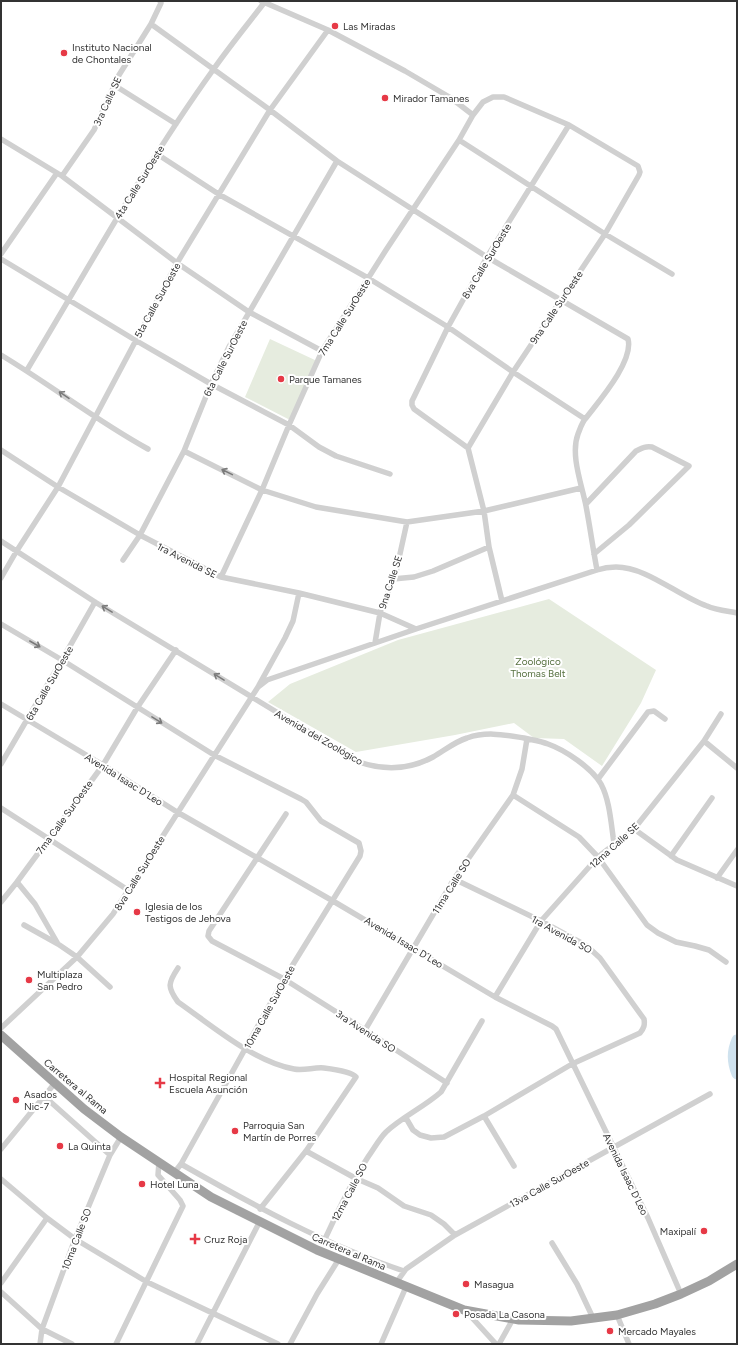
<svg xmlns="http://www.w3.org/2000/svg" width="738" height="1345" font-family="Figtree,sans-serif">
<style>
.green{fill:#e6ecdf}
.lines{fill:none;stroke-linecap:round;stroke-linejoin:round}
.river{stroke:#cfe2ee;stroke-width:11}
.minor{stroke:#d0d0d0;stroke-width:5.5}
.trunk{stroke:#a2a2a2;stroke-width:9}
.oneway{stroke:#7a7a7a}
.poi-dot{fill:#e63946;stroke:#fff;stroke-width:1.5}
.labels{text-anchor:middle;stroke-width:4;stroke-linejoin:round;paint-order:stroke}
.poi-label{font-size:10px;fill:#333;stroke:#fff;text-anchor:start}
.street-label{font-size:10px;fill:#333;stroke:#fff}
.park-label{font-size:10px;fill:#56703f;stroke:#fff}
</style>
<rect width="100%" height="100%" fill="#fff"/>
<path class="green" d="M270,339L317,361L290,420L245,397Z
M549,599L656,670L641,703L602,766L564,739L534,738L514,723L455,735L356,752L268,702L290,684L398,640Z"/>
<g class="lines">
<path class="river" d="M737,1040C732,1051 732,1062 737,1074"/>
<path class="minor" d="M261,1L328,30L405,71L451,98L473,115
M151,24L270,110L337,161L487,257L628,339C634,361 599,401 586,418C582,422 580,429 578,434C570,455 582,485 586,506C590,527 593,549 597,570
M114,85L176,124
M1,139L62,176L177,263L249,312L322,351
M459,140L605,234L672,274
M157,154L220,195L368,278L448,327L513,372L585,419
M62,176L94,130L119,75L151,24L161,3L160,1
M1,254L57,173
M1,259L135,340L211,384L289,425L319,447L336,456L390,474
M1,355C51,385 97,421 148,449
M27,370C88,269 144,166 213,70C229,47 247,25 264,3
M1,450L58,487L140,535L221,577L299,593L380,613L416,629
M184,451L262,490L316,507L407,522L484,511L581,488
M586,504L636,451C642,448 645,446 652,447L689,466L629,525L594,554
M1,541L95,602L359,762C385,771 409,770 433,757C444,751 454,742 467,738C487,731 505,735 524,738C532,740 540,741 548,744C565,750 592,768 601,784C610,801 611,824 614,843
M123,560L140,535L184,451L211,384L229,347L337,161
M221,577L262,490L289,425L322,351L386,250L459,140L473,115L483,102L493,97H504L569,125L638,166L640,172L639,175L605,234L513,372L468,448
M1,578L16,552L58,487L177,263L270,110L328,30
M393,579L414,577L433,571L489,547
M502,601L489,547L484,511L468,448L414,409L412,405V401L448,327L487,257L569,125
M1,624L62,660L214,755L301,799L306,802L321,821L359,843L361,851L360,856L284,979L181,1164L174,1173
M375,643L380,613L396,572L407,522
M259,685L285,638L293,621L299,593
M1,704L103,765L177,812L333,901L495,997L552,1026L556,1029L648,1218L681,1294
M704,741L737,768
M1,764L62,660L95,602
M598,779L648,712L654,711L665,719
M513,795L579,837L598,857L647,925L658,933L676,942L695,946L709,950L726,962
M1,808L128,890
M286,814L209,931L208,936L212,941L284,979L365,1030L447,1083
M634,829L677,860L737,886
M671,856L712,798
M717,878L737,850
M17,882L35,904L58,944L77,957L110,987
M1,902L17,882L103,765L137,708L176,650
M24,925L58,944
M178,968C168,983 167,987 178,1002C211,1025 254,1062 294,1069C304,1071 314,1067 324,1068C332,1069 352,1072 356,1077L306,1151L260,1209
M495,997L541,921L598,857L634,829L704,741L721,714
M1,1028L77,957L113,914L258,687L267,680L416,629L597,570C603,568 609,567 616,567C647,567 678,596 707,606C716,610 727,611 737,613
M365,1030L454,879L513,795L522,769L527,739
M45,1097L110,1155
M484,1116L514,1166
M406,1118L413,1130L420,1135L431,1138L444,1137L484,1116L572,1064L640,1033C644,1028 645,1025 644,1019L600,958L587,946L541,921L454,879
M1,1149L55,1083
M306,1151L355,1178L378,1188L404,1206L431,1215L444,1224L455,1235
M181,1164C253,1205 326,1245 404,1271
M1,1179L47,1218L75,1239L147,1282L278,1344
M325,1239C338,1211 351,1183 368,1157C374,1149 379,1139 386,1132C402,1117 424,1107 441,1092L482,1021
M552,1243L577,1284L593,1318
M1,1283L47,1218
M396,1283L406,1269L455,1235L710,1094
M1,1292L42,1329L72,1344
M465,1310L496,1344
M617,1315L629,1344
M40,1344L42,1329L75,1239L110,1155L121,1137
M116,1344L183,1206L180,1200L158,1175L159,1162
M197,1344L260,1221
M290,1344L317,1294L339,1259
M381,1344L406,1287
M499,1344L513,1319"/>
<path class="trunk" d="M1,1035L84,1109L121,1137L211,1197L317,1250L464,1310L519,1320L571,1321L617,1315L655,1304L681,1294L709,1281L737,1264"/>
</g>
<defs><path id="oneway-shaft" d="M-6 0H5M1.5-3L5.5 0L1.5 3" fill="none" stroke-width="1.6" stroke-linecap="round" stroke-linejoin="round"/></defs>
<g class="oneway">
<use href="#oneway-shaft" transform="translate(64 395) rotate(-146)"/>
<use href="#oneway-shaft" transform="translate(227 472) rotate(-154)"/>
<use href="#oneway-shaft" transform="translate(107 609) rotate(-149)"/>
<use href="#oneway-shaft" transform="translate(35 644) rotate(30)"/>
<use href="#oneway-shaft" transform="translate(219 677) rotate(-148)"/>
<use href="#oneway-shaft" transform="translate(157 720) rotate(32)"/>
</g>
<g class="poi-dot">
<circle cx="335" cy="26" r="4"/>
<circle cx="64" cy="53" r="4"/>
<circle cx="385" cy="98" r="4"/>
<circle cx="281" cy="379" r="4"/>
<circle cx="137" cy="912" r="4"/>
<circle cx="29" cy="980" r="4"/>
<path d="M158 1077h4v4h4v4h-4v4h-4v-4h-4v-4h4z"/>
<circle cx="16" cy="1100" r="4"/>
<circle cx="235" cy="1131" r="4"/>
<circle cx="60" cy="1146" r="4"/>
<circle cx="142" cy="1184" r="4"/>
<circle cx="704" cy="1231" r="4"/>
<path d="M193 1233h4v4h4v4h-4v4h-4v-4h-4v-4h4z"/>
<circle cx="466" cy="1284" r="4"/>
<circle cx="456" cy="1314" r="4"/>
<circle cx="610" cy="1331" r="4"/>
</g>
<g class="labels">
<g class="poi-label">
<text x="343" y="30">Las Miradas</text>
<text x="72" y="51">Instituto Nacional<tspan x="72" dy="12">de Chontales</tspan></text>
<text x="393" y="102">Mirador Tamanes</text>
<text x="289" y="383">Parque Tamanes</text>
<text x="145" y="910">Iglesia de los<tspan x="145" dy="12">Testigos de Jehova</tspan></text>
<text x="37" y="978">Multiplaza<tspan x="37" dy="12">San Pedro</tspan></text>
<text x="169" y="1081">Hospital Regional<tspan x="169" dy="12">Escuela Asunción</tspan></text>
<text x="24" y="1098">Asados<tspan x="24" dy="12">Nic-7</tspan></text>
<text x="243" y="1129">Parroquia San<tspan x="243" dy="12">Martín de Porres</tspan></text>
<text x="68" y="1150">La Quinta</text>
<text x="150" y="1188">Hotel Luna</text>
<text x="696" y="1235" text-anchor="end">Maxipalí</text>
<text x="204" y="1243">Cruz Roja</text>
<text x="474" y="1288">Masagua</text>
<text x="464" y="1318">Posada La Casona</text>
<text x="618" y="1335">Mercado Mayales</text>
</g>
<g class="street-label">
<text transform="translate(107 101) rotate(-65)" y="4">3ra Calle SE</text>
<text transform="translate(139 182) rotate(-58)" y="4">4ta Calle SurOeste</text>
<text transform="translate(486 261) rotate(-59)" y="4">8va Calle SurOeste</text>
<text transform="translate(157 300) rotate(-61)" y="4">5ta Calle SurOeste</text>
<text transform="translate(556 307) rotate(-56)" y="4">9na Calle SurOeste</text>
<text transform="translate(344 317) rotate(-58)" y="4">7ma Calle SurOeste</text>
<text transform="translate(225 358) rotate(-63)" y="4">6ta Calle SurOeste</text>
<text transform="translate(187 560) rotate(27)" y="4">1ra Avenida SE</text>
<text transform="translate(390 582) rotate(-72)" y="4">9na Calle SE</text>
<text transform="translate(49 683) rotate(-60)" y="4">6ta Calle SurOeste</text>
<text transform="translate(319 737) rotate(30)" y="4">Avenida del Zoológico</text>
<text transform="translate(124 779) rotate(32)" y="4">Avenida Isaac D´Leo</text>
<text transform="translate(64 817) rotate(-54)" y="4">7ma Calle SurOeste</text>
<text transform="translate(614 845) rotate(-42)" y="4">12ma Calle SE</text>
<text transform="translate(139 873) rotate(-58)" y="4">8va Calle SurOeste</text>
<text transform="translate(451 886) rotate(-58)" y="4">11ma Calle SO</text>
<text transform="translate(562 934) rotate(29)" y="4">1ra Avenida SO</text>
<text transform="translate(404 942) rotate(31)" y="4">Avenida Isaac D´Leo</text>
<text transform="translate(269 1007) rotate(-61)" y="4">10ma Calle SurOeste</text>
<text transform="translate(366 1031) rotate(33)" y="4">3ra Avenida SO</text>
<text transform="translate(76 1086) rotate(40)" y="4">Carretera al Rama</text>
<text transform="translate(626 1174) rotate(64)" y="4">Avenida Isaac D´Leo</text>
<text transform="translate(549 1183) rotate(-29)" y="4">13va Calle SurOeste</text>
<text transform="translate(349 1192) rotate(-62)" y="4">12ma Calle SO</text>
<text transform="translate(76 1239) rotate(-69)" y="4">10ma Calle SO</text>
<text transform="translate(349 1251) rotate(23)" y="4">Carretera al Rama</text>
</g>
<g class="park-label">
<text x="538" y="665">Zoológico<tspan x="538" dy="12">Thomas Belt</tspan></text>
</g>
</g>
<rect width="738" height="1345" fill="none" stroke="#333333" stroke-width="4"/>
</svg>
